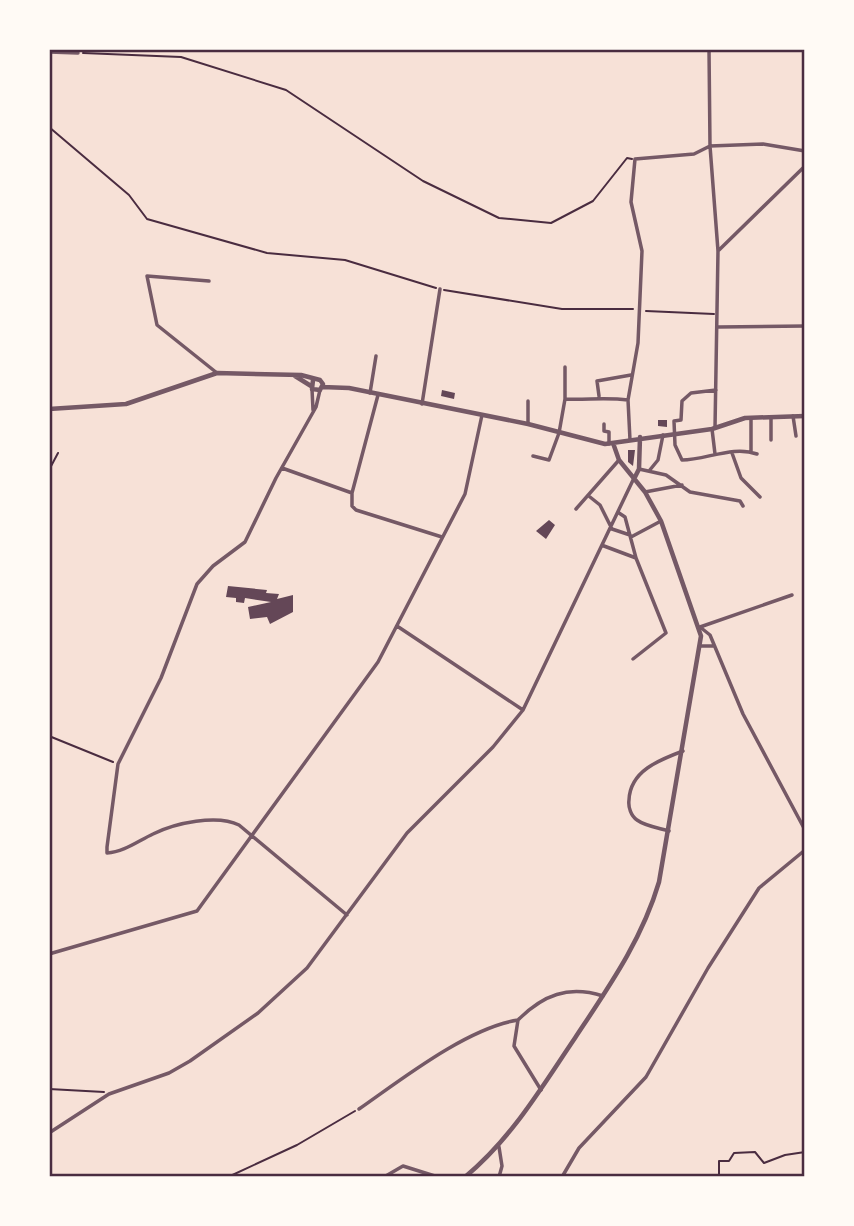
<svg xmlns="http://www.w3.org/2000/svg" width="854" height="1226" font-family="'Exo 2',sans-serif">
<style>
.building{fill:#644757}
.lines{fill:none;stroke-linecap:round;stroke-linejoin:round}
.path{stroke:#4a2c40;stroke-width:2}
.minor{stroke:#755966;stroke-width:3.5}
.tertiary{stroke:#755966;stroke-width:4.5}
.neatline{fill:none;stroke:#4a2c40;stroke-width:2.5}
</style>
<rect width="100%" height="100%" fill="#f7e1d7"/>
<path class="building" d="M442,390L455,393L454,399L441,396Z
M658,420H667V427L658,426Z
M628,450H635L633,466L628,462Z
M549,520L555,525L546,539L536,531Z
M228,586L267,590L266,593L279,594L277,599L293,595V612L270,624L267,617L250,619L248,607L271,602L245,598L244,603L236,602V598L226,597Z"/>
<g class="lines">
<path class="path" d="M83,53L181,57L286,90L423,181L499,218L551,223L593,201L627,158L632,159
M49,127L129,195L147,219L267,253L345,260L436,288
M444,290L562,309H633
M646,311L714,314
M49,470L58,453
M49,736L113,762
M49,1089L104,1092
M228,1177L297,1145L355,1111
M719,1177V1161H729L734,1153L755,1152L764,1163L785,1155L805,1152"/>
<path class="minor" d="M709,49L710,146L718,251L715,428
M49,52L78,53
M718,251L805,166
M209,281L147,276L157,325L217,373
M718,327L805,326
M565,367V399
M312,389L313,410
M320,390L316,407L276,478L245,542L213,566L197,584L161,678L118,764L107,847V853C124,852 138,841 153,834C175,823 217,814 239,825L347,915
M716,390L691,393L682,401L681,420L674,421L675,445L682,460C706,460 733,445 757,454
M370,393L376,356
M378,395L352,493V506L356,510L442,537
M599,396L597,381L631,375
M422,404L440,289
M793,416L796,436
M771,417V440
M528,424V401
M604,424V431L609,432V444
M712,429L715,454
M630,440L628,400L638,343L642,251L631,202L635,159L694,154L710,146L763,144L805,151
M751,452V418
M732,453L741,478L760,497
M533,456L549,460L559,433L565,399C587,400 606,397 628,400
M282,468L352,493
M639,469L666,475L690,492L740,501L743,506
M649,471L658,460L663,435
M645,492L682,485
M590,497L600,505L612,529L630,535
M576,509L619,460
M619,513L625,517L636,558L666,633L633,659
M631,537L661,521
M604,546L636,558
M397,626L523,710
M700,627L710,635L743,714L805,830
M700,627L792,595
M701,646H713
M669,831C659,828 645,826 637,820C631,816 628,807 629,800C630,771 659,760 683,751
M49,954L197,911L378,662L465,494L482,415
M541,1090L514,1046L518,1020C543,995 568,985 603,996
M359,1109C402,1079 467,1028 518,1020
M49,1133L109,1094L169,1073L190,1061L258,1013L307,968L407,833L493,747L523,710L634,478
M384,1177L403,1166L438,1177
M499,1177L502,1166L499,1147
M562,1177L579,1148L646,1077L708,968L759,888L805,850"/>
<path class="tertiary" d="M295,376L311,386
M322,387L349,388L528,424L605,444L712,429L745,418L805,416
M49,409L126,404L217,373L301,375L320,380L323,384L320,390L312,389L313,380
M635,477L639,469L640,437
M465,1177C512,1138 541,1088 575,1038C608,988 642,940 659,882L701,636L661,521L645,492L619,460L613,443"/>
</g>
<rect width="854" height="1226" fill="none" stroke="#fffaf5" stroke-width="102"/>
<rect x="51" y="51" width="752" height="1124" class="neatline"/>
</svg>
